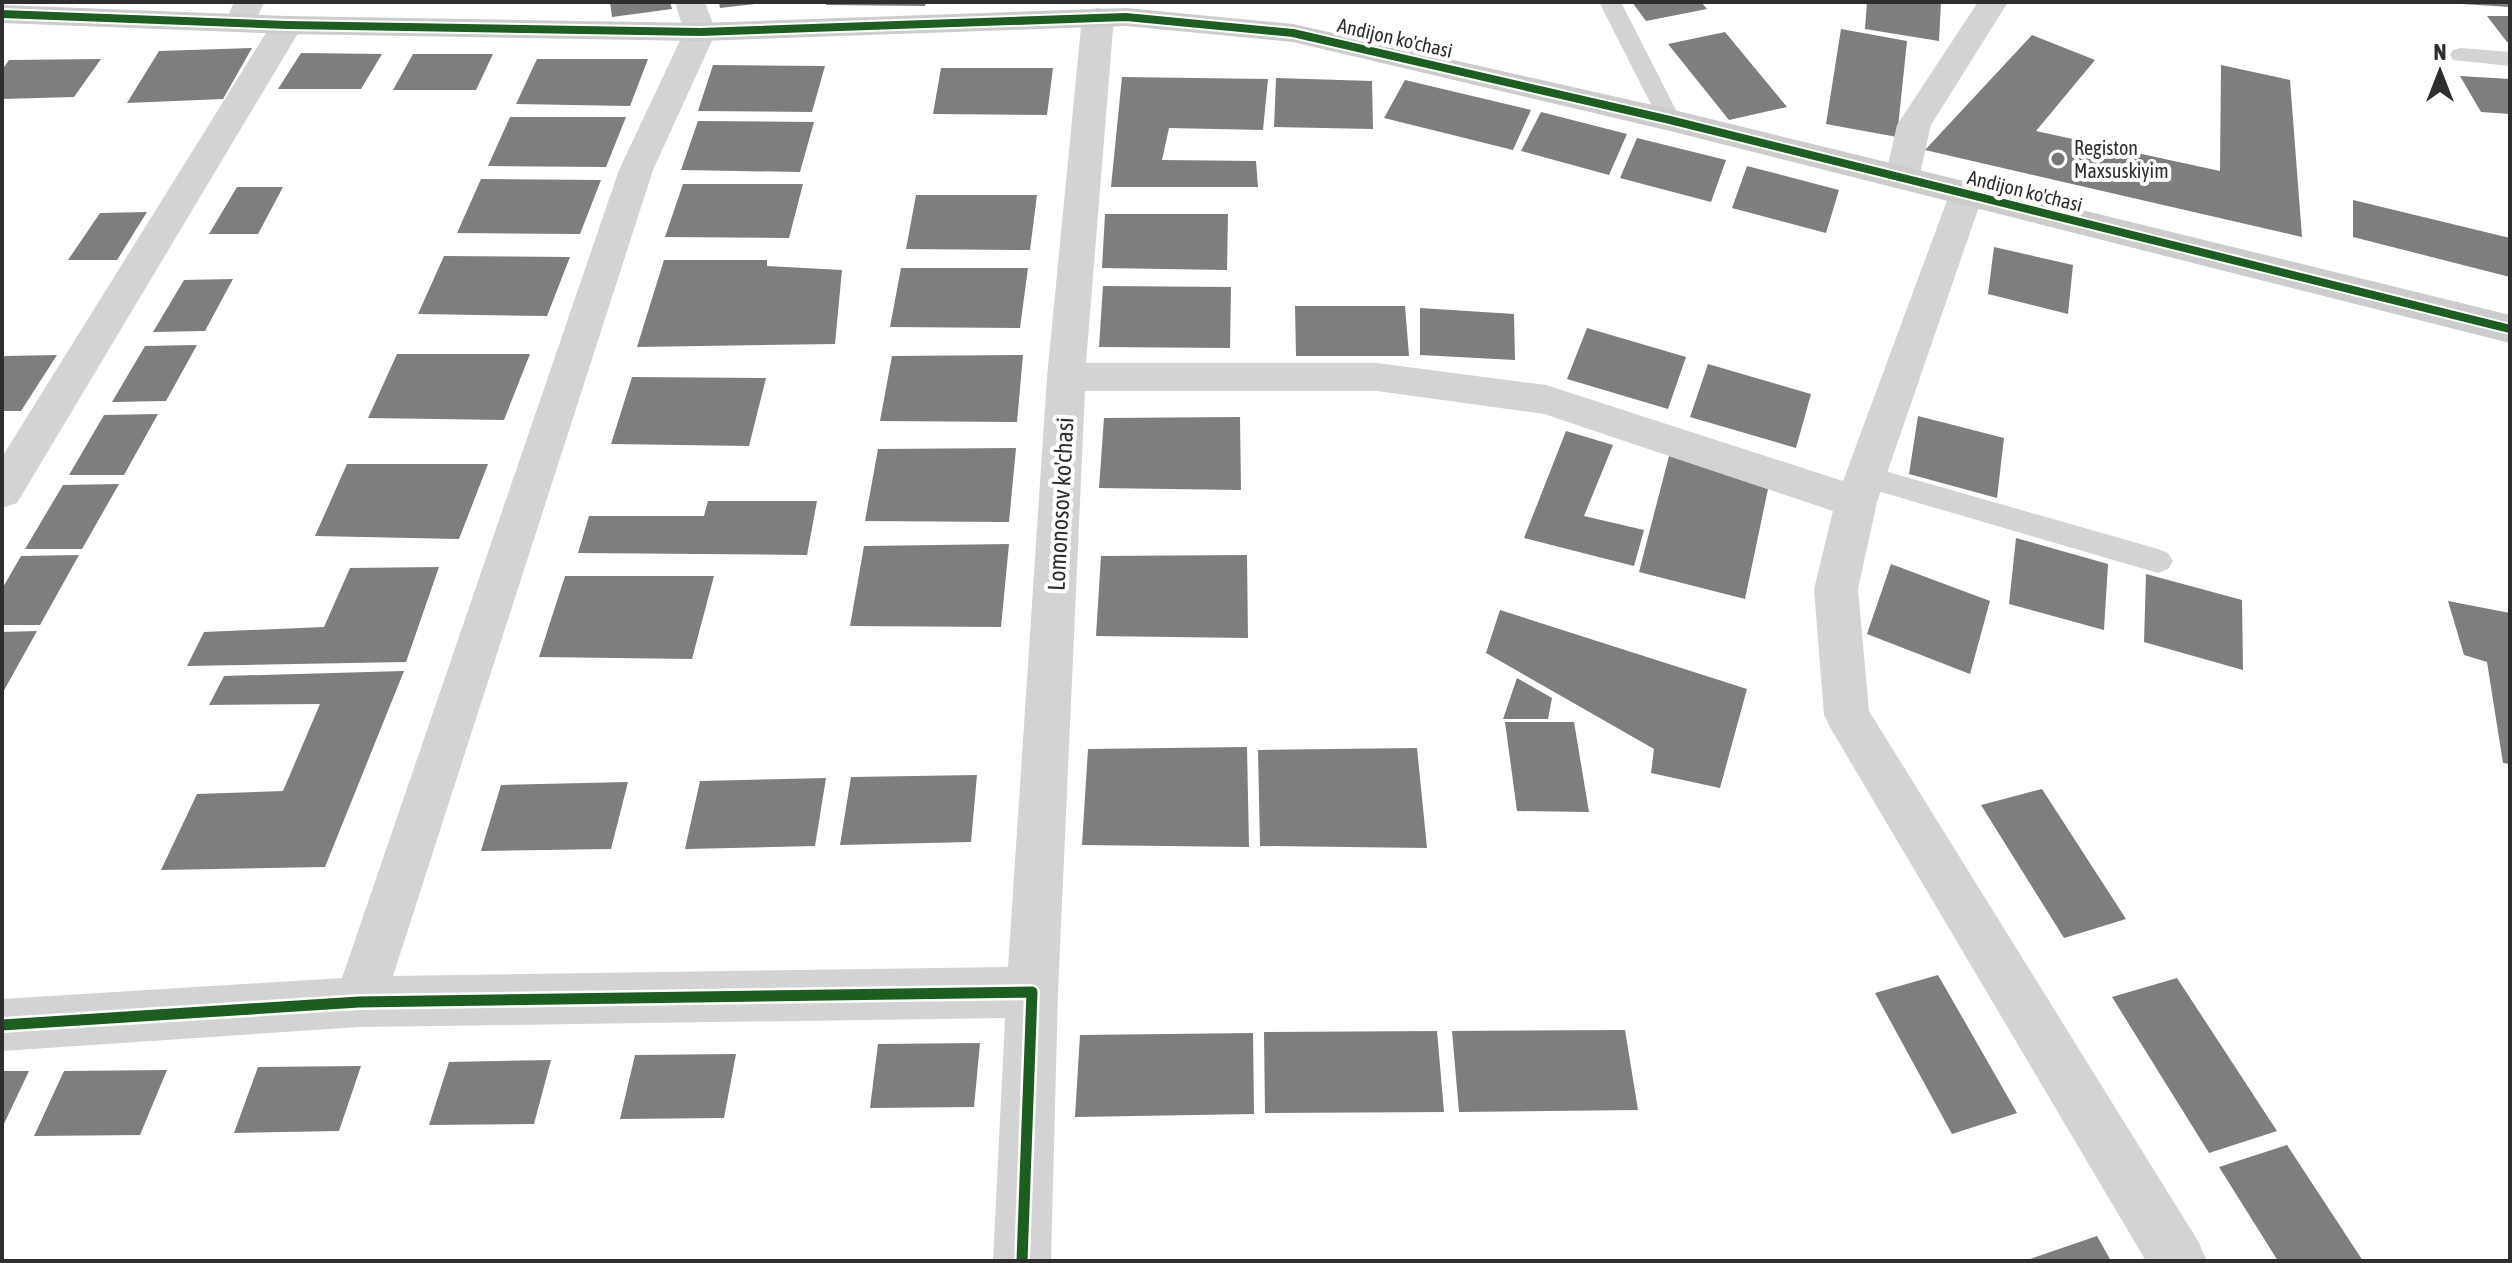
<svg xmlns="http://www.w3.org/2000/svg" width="2512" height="1263" font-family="'Asap Condensed',sans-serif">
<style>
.building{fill:#7e7e7e}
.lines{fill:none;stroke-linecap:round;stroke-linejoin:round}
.lane{fill:#d3d3d3;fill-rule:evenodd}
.street{fill:#d3d3d3;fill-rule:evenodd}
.secondary{fill:#ccc;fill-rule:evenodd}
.cycleway-far1-casing{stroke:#fff;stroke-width:12}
.cycleway-casing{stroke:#fff;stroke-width:16}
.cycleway-far1{stroke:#1b5e20;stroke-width:8}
.cycleway{stroke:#1b5e20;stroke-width:11}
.poi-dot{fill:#777;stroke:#fff;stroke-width:3}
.labels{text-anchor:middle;stroke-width:8;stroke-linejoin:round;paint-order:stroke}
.far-street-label{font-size:20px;fill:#2e2e2e;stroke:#fff}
.far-poi-label{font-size:20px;fill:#2e2e2e;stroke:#fff;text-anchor:start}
.street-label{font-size:24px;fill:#2e2e2e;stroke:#fff}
</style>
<rect width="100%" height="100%" fill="#fff"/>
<path class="building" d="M610,2H670L672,9L612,17Z
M719,2H755V4L720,8Z
M827,2H926L925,6L826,5Z
M1632,2H1701L1707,9L1646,21Z
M1867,2H1941L1939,41L1865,29Z
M2462,2H2510V7L2462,4Z
M2487,16H2510V42H2507Z
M1841,29L1907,41L1897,137L1826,124Z
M1725,32L1787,107L1729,120L1668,44Z
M2032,35L2095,60L2036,131L2220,171L2221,65L2290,80L2302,237L1925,150Z
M252,48L223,99L127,103L159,51Z
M301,53L382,54L361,89H278Z
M413,54H493L476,90H393Z
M101,59L74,97L2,99V70L9,60Z
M537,59H648L630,106L516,104Z
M713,65L825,66L812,112L698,111Z
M941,68H1053L1047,115L933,114Z
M2460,76L2510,79V114L2481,112Z
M1122,77L1268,79L1263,130L1169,128L1162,160L1256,161L1258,187H1111Z
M1276,78L1372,81L1373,129L1274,127Z
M1405,80L1531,110L1513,150L1384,118Z
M1541,112L1627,134L1609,175L1521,151Z
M510,117H626L606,167L488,166Z
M698,121L814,122L800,172L681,170Z
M1637,138L1726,160L1711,202L1620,178Z
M1747,166L1839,190L1826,233L1732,208Z
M481,179L601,180L580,234L457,233Z
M683,184H803L789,238L665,237Z
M237,187H283L258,234H209Z
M916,195H1037L1030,250L906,249Z
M2353,200L2510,238V277L2353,237Z
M147,212L117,260H68L100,213Z
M1105,214H1228L1227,270L1102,268Z
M1994,247L2073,265L2068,314L1988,294Z
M444,256L570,257L547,316L418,314Z
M664,260H767V266L842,270L835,344L637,347Z
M901,268H1028L1020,328L890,327Z
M233,279L205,331L153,332L184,280Z
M1103,286L1231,287L1230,348L1099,347Z
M1295,306H1405L1409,356H1296Z
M1420,308L1514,314L1515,360L1420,355Z
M1587,328L1686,357L1668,409L1567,379Z
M197,345L166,401L112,402L145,346Z
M397,354H530L504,420L368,418Z
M57,355L21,411H2V360L5,356Z
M1023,355L1017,422L880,421L892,356Z
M1708,364L1811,394L1796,448L1690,417Z
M632,377L766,378L749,446L611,444Z
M158,414L124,475H69L104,415Z
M1918,416L2004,438L1997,498L1909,474Z
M1240,417L1241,490L1099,488L1104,418Z
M1566,431L1613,445L1584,516L1644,530L1634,566L1524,538Z
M1016,448L1009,522L865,521L878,449Z
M1669,456L1768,489L1745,599L1639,572Z
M347,464H488L459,539L315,536Z
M119,484L82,549H25L63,485Z
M708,501H817L807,555L578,553L589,516H704Z
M2016,538L2108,564L2104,630L2009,604Z
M1009,544L1001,627L850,626L864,546Z
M79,555L40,625H2V589L21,556Z
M1247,555L1248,638L1096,636L1101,556Z
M1891,564L1990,601L1970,674L1867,634Z
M439,567L406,662L187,666L204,632L324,627L350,568Z
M2146,574L2242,600L2243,670L2144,642Z
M565,576H714L692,659L539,657Z
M2448,601L2510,613V764L2503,763L2487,662L2464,655Z
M1500,610L1747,689L1720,788L1651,773L1654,749L1486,653Z
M37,631L2,694V632Z
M404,671L325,867L161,870L197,794L283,791L320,704L209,705L224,676Z
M1517,678L1552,698L1548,719H1503Z
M1505,722H1574L1589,812L1517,811Z
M1247,747L1249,847L1082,845L1088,749Z
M1417,748L1427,848L1260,846L1258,750Z
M977,775L971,842L840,845L851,777Z
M826,778L815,846L685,849L700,781Z
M628,782L611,849L481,851L501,785Z
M2042,789L2126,919L2064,938L1981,805Z
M1938,975L2017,1113L1952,1134L1875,993Z
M2177,978L2277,1131L2209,1153L2112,997Z
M1625,1030L1638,1110L1459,1112L1452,1031Z
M1437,1031L1444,1112L1265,1113L1264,1032Z
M1253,1033L1254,1114L1075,1117L1080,1035Z
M980,1043L974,1107L870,1108L878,1044Z
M736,1054L724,1118L620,1119L635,1055Z
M551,1060L534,1124L429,1125L449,1062Z
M361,1066L339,1131L234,1133L258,1067Z
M167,1070L140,1135L34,1136L64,1071Z
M2,1071H29L2,1128Z
M2287,1145L2363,1261H2278L2219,1167Z
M2097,1236L2111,1261L2030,1259Z"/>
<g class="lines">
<path class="lane" d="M1599,2H1621L1681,120L1678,125H1662L1659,120Z
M2461,48L2510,52V66L2453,60L2450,55L2453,50Z
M1867,466L2158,549L2168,553L2173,561L2168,569L2158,573L1857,485L1853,477L1857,469Z"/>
<path class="street" d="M234,2H264L252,30L241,32L230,30L225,23Z
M675,2H705L716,32L653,170L393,976L1008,967L1047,377L1082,17L1087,10L1098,8L1109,10L1114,17L1086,363H1377L1546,385L1843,481L1949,195L1954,187L1966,183L1978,187L1983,195L1877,502L1858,589L1869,711L2198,1241L2207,1261H2146L1831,729L1824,715L1814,589L1833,511L1544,414L1377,391H1085L1058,992L1051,1261H993L1005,1018L359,1027L2,1051V999L342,978L619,170L684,32Z
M1978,2H2008L1931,125L1919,178L1914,186L1902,189L1890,186L1885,178L1897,125Z
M287,16L298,18L303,25L17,503L2,508V457L271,25L276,18Z"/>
<path class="secondary" d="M2,5L287,16L700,23L1126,8L1293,24L1670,109L2510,315V343L1670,131L1293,42L1126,26L700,41L287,34L2,23Z"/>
<g class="cycleway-far1-casing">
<path id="cycleway-far1" d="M2,14L287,25L700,32L1126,17L1293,33L1670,120L2510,329"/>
</g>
<g class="cycleway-casing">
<path id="cycleway" d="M2,1025L359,1002L1032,992L1022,1261"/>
</g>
<use href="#cycleway-far1" class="cycleway-far1"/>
<use href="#cycleway" class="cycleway"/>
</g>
<circle class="poi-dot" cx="2058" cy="159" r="8"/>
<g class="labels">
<g class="far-street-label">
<text transform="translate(1395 38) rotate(13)" y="7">Andijon ko'chasi</text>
<text transform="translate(2025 191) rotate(14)" y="7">Andijon ko'chasi</text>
</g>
<g class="far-poi-label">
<text x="2074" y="155">Registon<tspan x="2074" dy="23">Maxsuskiyim</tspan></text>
</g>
<g class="street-label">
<text transform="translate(1061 504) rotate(-87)" y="8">Lomonosov ko'chasi</text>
</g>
</g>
<rect width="2512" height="1263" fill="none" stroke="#2e2e2e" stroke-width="8"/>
<g transform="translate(2440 72)" stroke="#ffffff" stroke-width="6" paint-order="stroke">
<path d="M0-6L14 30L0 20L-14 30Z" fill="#2e2e2e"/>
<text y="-12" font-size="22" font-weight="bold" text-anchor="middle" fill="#2e2e2e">N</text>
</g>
</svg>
